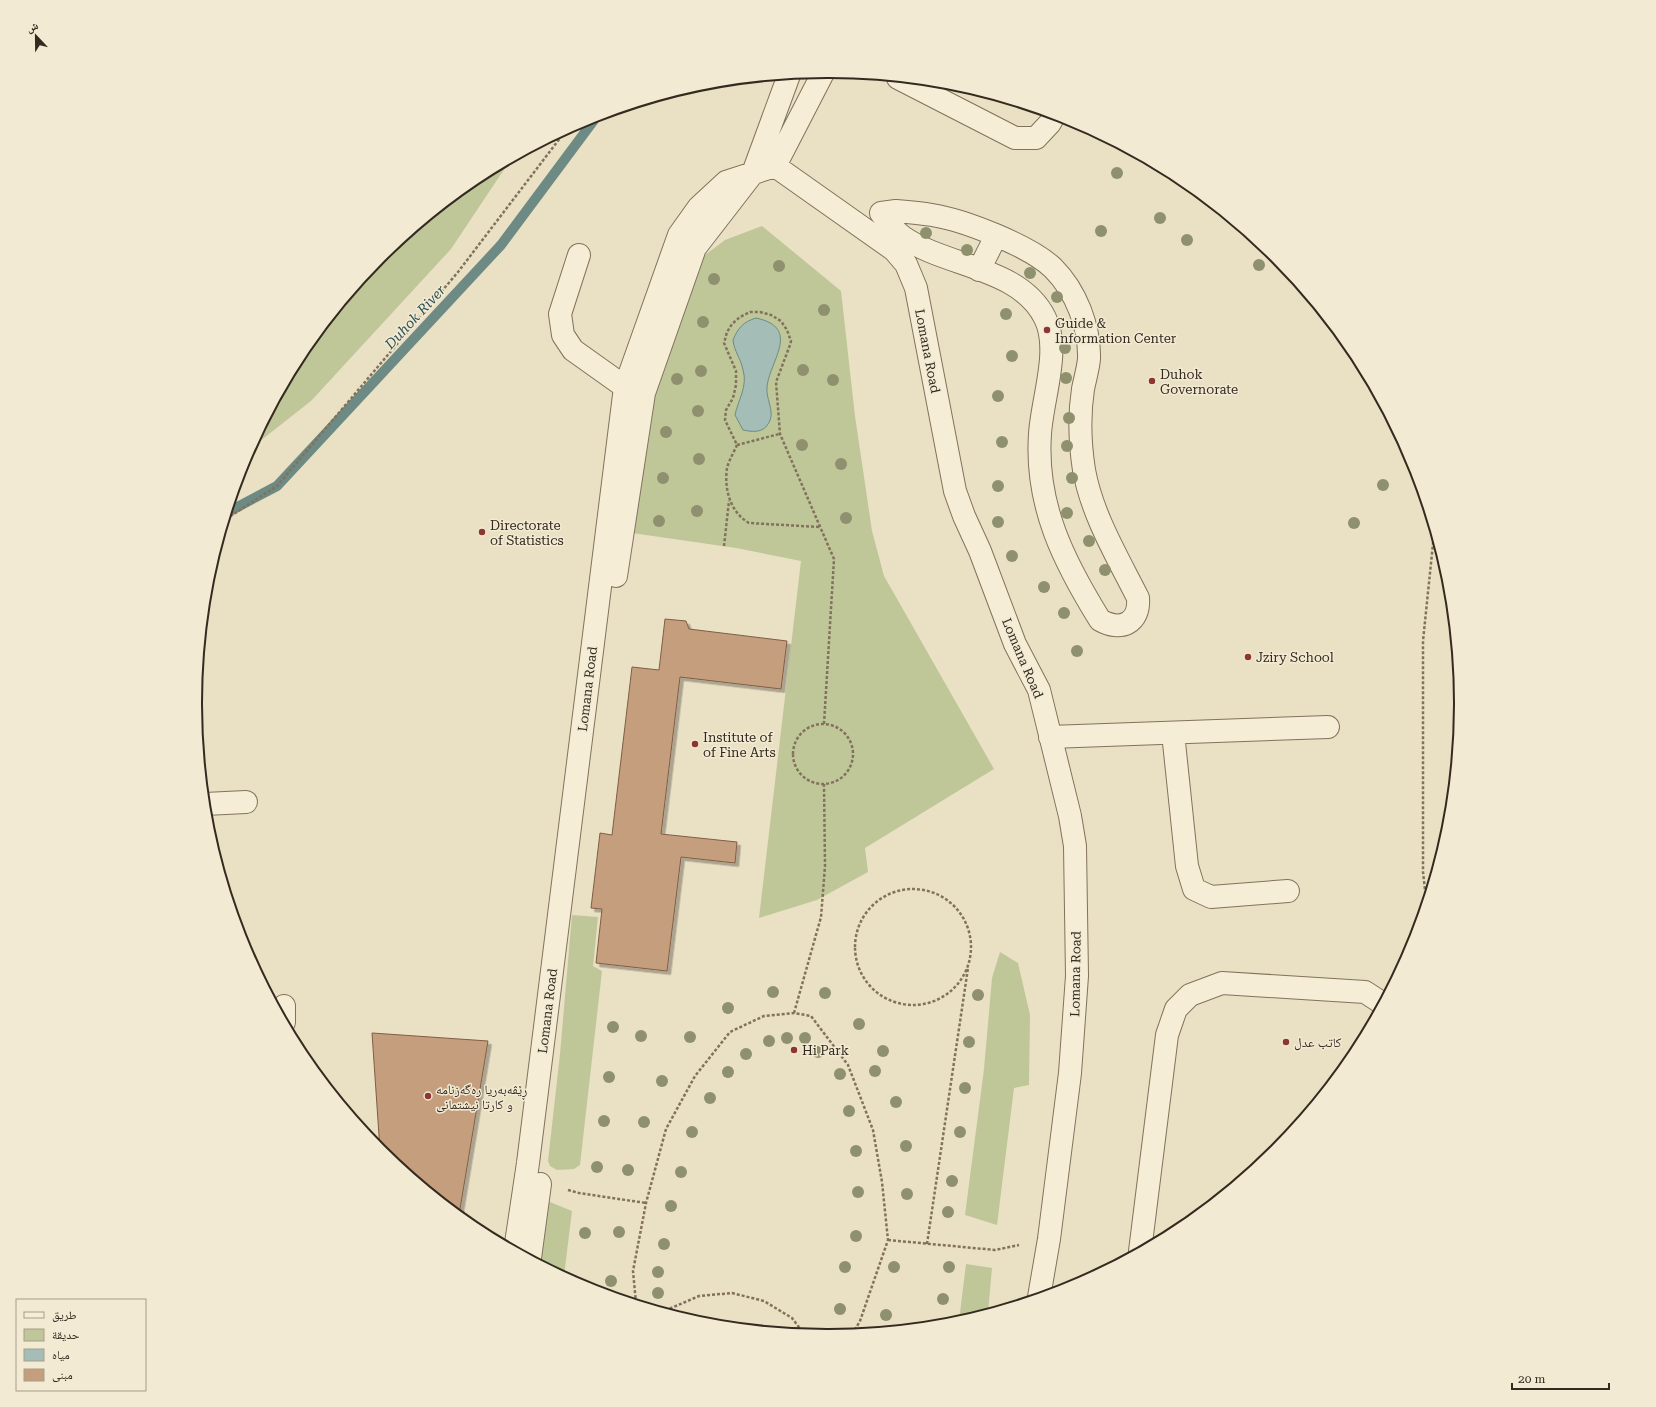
<svg xmlns="http://www.w3.org/2000/svg" width="1656" height="1407" font-family="'Roboto Serif','Noto Naskh Arabic',serif">
<style>
.green{fill:#bfc799}
.water{fill:#a5bdb7;stroke:#6d8a84}
.lines{fill:none;stroke-linecap:round;stroke-linejoin:round}
.stream{stroke:#6d8a84;stroke-width:10}
.building{fill:#c49e7d;stroke:#7f5e44;filter:url(#shadow)}
.minor-casing{stroke:#82725c;stroke-width:24}
.path{stroke:#82725c;stroke-width:2.5;stroke-dasharray:3 2;stroke-linecap:butt}
.minor{stroke:#f5edd6;stroke-width:22}
.tree{fill:#8e906e}
.poi-dot{fill:#8c3532;stroke:#f2ead3;stroke-width:1.5}
.labels{text-anchor:middle;stroke-width:3;stroke-linejoin:round;paint-order:stroke}
.poi-label{font-size:13px;fill:#342a1f;stroke:#f2ead3;text-anchor:start}
.street-label{font-size:13px;fill:#342a1f;stroke:#f2ead3}
.water-label{font-size:14px;font-style:italic;fill:#2f5252;stroke:#f2ead3}
.rim{fill:none;stroke:#342a1f;stroke-width:2}
</style>
<defs>
<filter id="shadow"><feDropShadow dx="3.5" dy="3.5" stdDeviation="0" flood-color="#0004"/></filter>
</defs>
<rect width="100%" height="100%" fill="#eae0c4"/>
<path class="green" d="M511,159L451,249L311,401L250,449L302,352L381,256L477,177Z
M762,226L841,291L855,416L872,531L884,576L994,769L865,848L868,872L817,900L759,918L801,561L736,548L632,533L647,399L701,258L725,240Z
M572,915L598,917L593,966L602,971L580,1165L574,1169L557,1170L550,1166L548,1161L560,1054Z
M1000,952L1018,963L1030,1015L1029,1085L1014,1088L997,1225L965,1215L984,1069L992,978Z
M545,1200L572,1211L564,1276L536,1261Z
M966,1264L992,1268L988,1313L959,1321Z"/>
<path class="water" d="M756,318C803,328 768,363 767,388C766,400 776,413 768,424C763,433 752,432 743,430L735,415C738,400 748,386 743,370C741,359 734,351 733,340C738,328 743,322 756,318Z"/>
<g class="lines">
<path class="stream" d="M228,512L277,486L501,245L597,116"/>
</g>
<path class="building" d="M665,619L686,621L689,629L787,641L781,689L680,677L661,834L737,842L735,863L681,857L667,971L596,963L602,909L591,908L600,833L612,835L632,667L659,670Z
M372,1033L488,1041L459,1215L380,1150Z"/>
<g class="lines">
<g class="minor-casing">
<path id="minor" d="M898,78L1015,138H1036L1050,123L1055,114
M775,166L824,71
M896,211C908,212 920,213 932,215C964,220 1030,246 1053,268C1076,291 1090,327 1089,359C1088,369 1085,379 1083,389C1079,415 1080,444 1084,470C1092,515 1118,558 1138,598C1140,623 1121,632 1100,620C1064,562 1035,505 1040,434C1042,399 1061,350 1045,318C1020,267 946,267 903,237C894,231 887,221 881,213Z
M579,255L560,314L563,335L573,350L625,387
M979,270L996,236
M616,576L644,393L695,248L753,173L789,75
M1173,733L1187,866L1194,889L1211,897L1288,891
M1050,737L1328,727
M205,804L246,802
M284,1022V1006
M515,1250L528,1163L625,387L679,235L699,207L726,182L775,166L894,250L906,264L916,288L955,491L964,516L980,551L1015,644L1039,690L1070,816L1075,846L1077,976L1070,1073L1049,1239L1039,1297
M1140,1251L1167,1035L1176,1009L1190,995L1222,983L1365,992L1382,1003
M530,1258L540,1184"/>
</g>
<path class="path" d="M737,445L779,434
M226,519L277,486L458,272L567,129
M819,527L749,523C730,512 724,489 727,468C729,460 734,452 737,445L725,420L726,410L733,398L736,385V371L724,343L727,332L732,324L740,317L750,312H760L771,315L781,321L787,330L791,341L790,345L776,382L780,434L834,559L824,724
M724,546L729,501
M793 754a30 30 0 1 1 60 0a30 30 0 1 1-60 0Z
M855 947a58 58 0 1 1 116 0a58 58 0 1 1-116 0Z
M1426,899L1423,872V641L1434,534
M794,1013L821,917L825,866L824,784
M568,1190L579,1193L646,1203
M888,1240L995,1250L1019,1245
M927,1244L968,968
M636,1303L633,1271L646,1203L666,1129L695,1076L730,1032L764,1016L794,1013L811,1016L848,1065L873,1130L882,1182L888,1240L860,1321L853,1333
M666,1312L669,1309L699,1296L732,1293L764,1301L792,1318L804,1334"/>
<use href="#minor" class="minor"/>
</g>
<g class="tree">
<circle cx="1117" cy="173" r="6"/>
<circle cx="1160" cy="218" r="6"/>
<circle cx="1101" cy="231" r="6"/>
<circle cx="926" cy="233" r="6"/>
<circle cx="1187" cy="240" r="6"/>
<circle cx="967" cy="250" r="6"/>
<circle cx="1259" cy="265" r="6"/>
<circle cx="779" cy="266" r="6"/>
<circle cx="1030" cy="273" r="6"/>
<circle cx="714" cy="279" r="6"/>
<circle cx="1057" cy="297" r="6"/>
<circle cx="824" cy="310" r="6"/>
<circle cx="1006" cy="314" r="6"/>
<circle cx="703" cy="322" r="6"/>
<circle cx="1065" cy="348" r="6"/>
<circle cx="1012" cy="356" r="6"/>
<circle cx="803" cy="370" r="6"/>
<circle cx="701" cy="371" r="6"/>
<circle cx="1066" cy="378" r="6"/>
<circle cx="677" cy="379" r="6"/>
<circle cx="833" cy="380" r="6"/>
<circle cx="998" cy="396" r="6"/>
<circle cx="698" cy="411" r="6"/>
<circle cx="1069" cy="418" r="6"/>
<circle cx="666" cy="432" r="6"/>
<circle cx="1002" cy="442" r="6"/>
<circle cx="802" cy="445" r="6"/>
<circle cx="1067" cy="446" r="6"/>
<circle cx="699" cy="459" r="6"/>
<circle cx="841" cy="464" r="6"/>
<circle cx="663" cy="478" r="6"/>
<circle cx="1072" cy="478" r="6"/>
<circle cx="1383" cy="485" r="6"/>
<circle cx="998" cy="486" r="6"/>
<circle cx="697" cy="511" r="6"/>
<circle cx="1067" cy="513" r="6"/>
<circle cx="846" cy="518" r="6"/>
<circle cx="659" cy="521" r="6"/>
<circle cx="998" cy="522" r="6"/>
<circle cx="1354" cy="523" r="6"/>
<circle cx="1089" cy="541" r="6"/>
<circle cx="1012" cy="556" r="6"/>
<circle cx="1105" cy="570" r="6"/>
<circle cx="1044" cy="587" r="6"/>
<circle cx="1064" cy="613" r="6"/>
<circle cx="1077" cy="651" r="6"/>
<circle cx="773" cy="992" r="6"/>
<circle cx="825" cy="993" r="6"/>
<circle cx="978" cy="995" r="6"/>
<circle cx="728" cy="1008" r="6"/>
<circle cx="859" cy="1024" r="6"/>
<circle cx="613" cy="1027" r="6"/>
<circle cx="641" cy="1036" r="6"/>
<circle cx="690" cy="1037" r="6"/>
<circle cx="787" cy="1038" r="6"/>
<circle cx="805" cy="1038" r="6"/>
<circle cx="769" cy="1041" r="6"/>
<circle cx="969" cy="1042" r="6"/>
<circle cx="883" cy="1051" r="6"/>
<circle cx="818" cy="1052" r="6"/>
<circle cx="746" cy="1054" r="6"/>
<circle cx="875" cy="1071" r="6"/>
<circle cx="728" cy="1072" r="6"/>
<circle cx="840" cy="1074" r="6"/>
<circle cx="609" cy="1077" r="6"/>
<circle cx="662" cy="1081" r="6"/>
<circle cx="965" cy="1088" r="6"/>
<circle cx="710" cy="1098" r="6"/>
<circle cx="896" cy="1102" r="6"/>
<circle cx="849" cy="1111" r="6"/>
<circle cx="604" cy="1121" r="6"/>
<circle cx="644" cy="1122" r="6"/>
<circle cx="692" cy="1132" r="6"/>
<circle cx="960" cy="1132" r="6"/>
<circle cx="906" cy="1146" r="6"/>
<circle cx="856" cy="1151" r="6"/>
<circle cx="597" cy="1167" r="6"/>
<circle cx="628" cy="1170" r="6"/>
<circle cx="681" cy="1172" r="6"/>
<circle cx="952" cy="1181" r="6"/>
<circle cx="858" cy="1192" r="6"/>
<circle cx="907" cy="1194" r="6"/>
<circle cx="671" cy="1206" r="6"/>
<circle cx="948" cy="1212" r="6"/>
<circle cx="619" cy="1232" r="6"/>
<circle cx="585" cy="1233" r="6"/>
<circle cx="856" cy="1236" r="6"/>
<circle cx="664" cy="1244" r="6"/>
<circle cx="845" cy="1267" r="6"/>
<circle cx="894" cy="1267" r="6"/>
<circle cx="949" cy="1267" r="6"/>
<circle cx="658" cy="1272" r="6"/>
<circle cx="611" cy="1281" r="6"/>
<circle cx="658" cy="1293" r="6"/>
<circle cx="943" cy="1299" r="6"/>
<circle cx="840" cy="1309" r="6"/>
<circle cx="886" cy="1315" r="6"/>
</g>
<g class="poi-dot">
<circle cx="1047" cy="330" r="4"/>
<circle cx="1152" cy="381" r="4"/>
<circle cx="482" cy="532" r="4"/>
<circle cx="1248" cy="657" r="4"/>
<circle cx="695" cy="744" r="4"/>
<circle cx="1286" cy="1042" r="4"/>
<circle cx="794" cy="1050" r="4"/>
<circle cx="428" cy="1096" r="4"/>
</g>
<g class="labels">
<g class="poi-label">
<text x="1055" y="328">Guide &amp;<tspan x="1055" dy="15">Information Center</tspan></text>
<text x="1160" y="379">Duhok<tspan x="1160" dy="15">Governorate</tspan></text>
<text x="490" y="530">Directorate<tspan x="490" dy="15">of Statistics</tspan></text>
<text x="1256" y="662">Jziry School</text>
<text x="703" y="742">Institute of<tspan x="703" dy="15">of Fine Arts</tspan></text>
<text x="1294" y="1047">كاتب عدل</text>
<text x="802" y="1055">Hi Park</text>
<text x="436" y="1094">ڕێڤەبەریا رەگەزنامە<tspan x="436" dy="15">و کارتا نیشتمانی</tspan></text>
</g>
<g class="street-label">
<text transform="translate(928 351) rotate(79)" y="5">Lomana Road</text>
<text transform="translate(1023 658) rotate(67)" y="5">Lomana Road</text>
<text transform="translate(587 689) rotate(-83)" y="5">Lomana Road</text>
<text transform="translate(1075 974) rotate(-89)" y="5">Lomana Road</text>
<text transform="translate(547 1011) rotate(-83)" y="5">Lomana Road</text>
</g>
<g class="water-label">
<text transform="translate(415 317) rotate(-47)" y="5">Duhok River</text>
</g>
</g>
<path d="M0 0H1656V1407H0ZM827 78H829A625 625 0 0 1 1454 703V704A625 625 0 0 1 829 1329H827A625 625 0 0 1 202 704V703A625 625 0 0 1 827 78Z" fill="#f2ead3" fill-rule="evenodd"/>
<path class="rim" d="M827 78H829A625 625 0 0 1 1454 703V704A625 625 0 0 1 829 1329H827A625 625 0 0 1 202 704V703A625 625 0 0 1 827 78Z"/>
<rect x="16" y="1299" width="130" height="92" fill="#f2ead3" stroke="#a69d8b"/>
<rect x="24" y="1312" width="20" height="6" fill="#f5edd6" stroke="#a69d8b"/>
<text x="52" y="1319" font-size="12" fill="#342a1f">طريق</text>
<rect x="24" y="1329" width="20" height="12" fill="#bfc799" stroke="#a69d8b"/>
<text x="52" y="1339" font-size="12" fill="#342a1f">حديقة</text>
<rect x="24" y="1349" width="20" height="12" fill="#a5bdb7" stroke="#a69d8b"/>
<text x="52" y="1359" font-size="12" fill="#342a1f">مياه</text>
<rect x="24" y="1369" width="20" height="12" fill="#c49e7d" stroke="#a69d8b"/>
<text x="52" y="1379" font-size="12" fill="#342a1f">مبنى</text>
<g transform="translate(36 36) rotate(338)" stroke="#f2ead3" stroke-width="3" paint-order="stroke">
<path d="M0-3L7 15L0 10L-7 15Z" fill="#342a1f"/>
<text y="-6" font-size="11" font-weight="bold" text-anchor="middle" fill="#342a1f">ش</text>
</g>
<path d="M1512 1383v6h97v-6" fill="none" stroke="#342a1f" stroke-width="2"/>
<text x="1518" y="1383" font-size="12" fill="#342a1f" stroke="#f2ead3" stroke-width="3" paint-order="stroke">20 m</text>
</svg>
